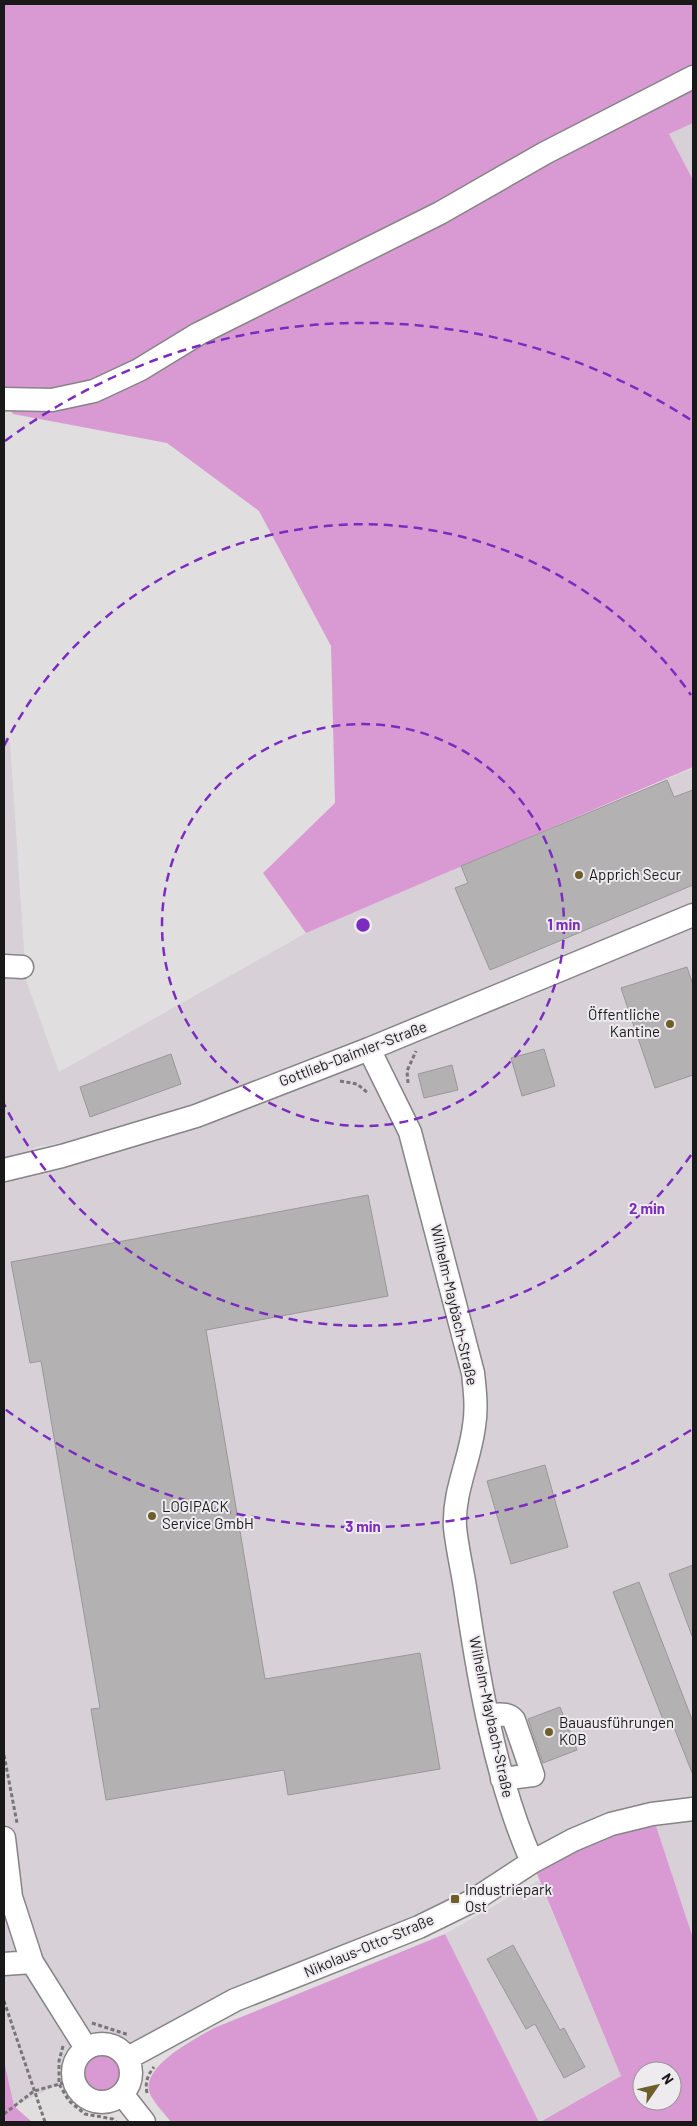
<svg xmlns="http://www.w3.org/2000/svg" width="697" height="2126" font-family="Barlow,sans-serif">
<style>
.built{fill:#d8d0d7}
.green{fill:#d99ad3;fill-rule:evenodd}
.building{fill:#b4b1b3;stroke:#9a9799}
.lines{fill:none;stroke-linecap:round;stroke-linejoin:round}
.minor-casing{stroke:#868486;stroke-width:25}
.path{stroke:#787677;stroke-width:3;stroke-dasharray:4 2.5;stroke-linecap:butt}
.minor{stroke:#fff;stroke-width:22}
.ring{fill:none;stroke:#7b2cbf;stroke-width:2.5;stroke-dasharray:9 6}
.poi-dot{fill:#6e5e2c;stroke:#eeebee;stroke-width:2}
.labels{text-anchor:middle;stroke-width:4;stroke-linejoin:round;paint-order:stroke}
.poi-label{font-size:15px;fill:#1a191a;stroke:#eeebee;text-anchor:start}
.street-label{font-size:15px;fill:#1a191a;stroke:#eeebee}
.centre{fill:#7b2cbf;stroke:#eeebee;stroke-width:2.5}
.ring-label{font-size:15px;text-anchor:middle;font-weight:bold;fill:#7b2cbf;stroke:#eeebee;stroke-width:4;stroke-linejoin:round;paint-order:stroke}
</style>
<rect width="100%" height="100%" fill="#e1dee0"/>
<path class="built" d="M693,123V180L669,134Z
M4,736L10,742L26,980L59,1072L306,933L693,768V1938L652,1815L372,1947L235,2000L14,2106L4,2059V1170L62,1156L61,1143L36,1147L19,1157L4,1162Z
M539,1880L621,2076L539,2122L445,1934Z"/>
<path class="green" d="M4,4H693V123L669,134L693,180V767L306,933L263,873L335,803L331,646L259,511L167,443L13,414L4,400Z
M652,1814L693,1938V2122H540L621,2076L532,1862ZM642,2071H672V2101H642Z
M445,1934L539,2122H171C164,2113 155,2104 150,2094C139,2067 195,2039 214,2028Z
M85 2073a18 18 0 1 1 36 0a18 18 0 1 1-36 0Z
M4,2060L14,2106L32,2122H4Z"/>
<path class="building" d="M667,780L674,797L693,790V885L490,970L455,888L468,883L461,866Z
M687,967L693,985V1075L655,1088L621,988Z
M544,1049L555,1086L522,1096L511,1058Z
M171,1054L181,1084L90,1117L80,1087Z
M452,1065L458,1090L424,1098L418,1074Z
M368,1195L388,1296L206,1330L265,1679L420,1653L440,1769L288,1795L284,1770L106,1800L91,1709L100,1708L41,1361L30,1363L11,1262Z
M545,1465L568,1547L511,1564L487,1481Z
M693,1565V1635L692,1636L669,1574Z
M639,1582L693,1722V1775L671,1720L664,1722L613,1592Z
M560,1707L577,1750L543,1763L528,1719Z
M513,1945L560,2030L564,2028L585,2067L564,2078L535,2024L526,2029L487,1959Z"/>
<g class="lines">
<g class="minor-casing">
<path id="minor" d="M4,399L52,400L94,391L139,370L198,334L440,213L545,153L693,77
M4,966L22,967
M369,1049L410,1132L473,1373C475,1391 477,1409 474,1426C470,1460 453,1492 455,1527C457,1549 463,1572 466,1594C479,1683 496,1780 532,1862
M4,1170L62,1156L196,1116L369,1049L693,915
M488,1715C497,1715 508,1712 514,1720L533,1775L502,1779
M4,1838L11,1897L32,1962L86,2048
M4,1964L32,1962
M73 2073a29 29 0 1 1 58 0a29 29 0 1 1-58 0Z
M128,2058L235,2000L419,1927L474,1900L532,1862L573,1840L611,1824L652,1814L693,1809
M122,2094L144,2122"/>
</g>
<path class="path" d="M340,1081L357,1084L368,1093
M408,1083L407,1071L416,1051
M4,1755L17,1823
M4,2001L45,2122
M92,2023L129,2035
M63,2046L59,2061V2084L69,2101L85,2114L113,2119L116,2122
M147,2093C145,2083 147,2076 154,2067
M4,2114L34,2091L74,2080"/>
<use href="#minor" class="minor"/>
</g>
<g class="ring">
<circle cx="363" cy="925" r="201"/>
<path d="M691 1155A401 401 0 0 1 4 1104M4 746A401 401 0 0 1 691 695"/>
<path d="M691 1430A602 602 0 0 1 5 1409M5 441A602 602 0 0 1 691 420"/>
</g>
<g class="poi-dot">
<circle cx="579" cy="875" r="5"/>
<circle cx="670" cy="1024" r="5"/>
<circle cx="152" cy="1516" r="5"/>
<circle cx="549" cy="1732" r="5"/>
<rect x="450" y="1894" width="10" height="10" rx="2.5"/>
</g>
<g class="labels">
<g class="poi-label">
<text x="589" y="880">Apprich Secur</text>
<text x="660" y="1020" text-anchor="end">Öffentliche<tspan x="660" dy="17">Kantine</tspan></text>
<text x="162" y="1512">LOGIPACK<tspan x="162" dy="17">Service GmbH</tspan></text>
<text x="559" y="1728">Bauausführungen<tspan x="559" dy="17">KOB</tspan></text>
<text x="465" y="1895">Industriepark<tspan x="465" dy="17">Ost</tspan></text>
</g>
<g class="street-label">
<text transform="translate(353 1054) rotate(-21)" y="5">Gottlieb-Daimler-Straße</text>
<text transform="translate(454 1305) rotate(77)" y="5">Wilhelm-Maybach-Straße</text>
<text transform="translate(491 1717) rotate(78)" y="5">Wilhelm-Maybach-Straße</text>
<text transform="translate(369 1946) rotate(-23)" y="5">Nikolaus-Otto-Straße</text>
</g>
</g>
<circle cx="363" cy="925" r="8" class="centre"/>
<g class="ring-label">
<text x="564" y="930">1 min</text>
<text x="647" y="1214">2 min</text>
<text x="363" y="1532">3 min</text>
</g>
<rect width="697" height="2126" fill="none" stroke="#1a191a" stroke-width="10"/>
<g transform="translate(657 2086) rotate(56)"><circle r="24" fill="#eeebee" stroke="#999799"/>
<path d="M0-4L9 19L0 12L-9 19Z" fill="#6e5e2c"/>
<text y="-8" font-size="14" font-weight="bold" text-anchor="middle" fill="#1a191a">N</text>
</g>
</svg>
